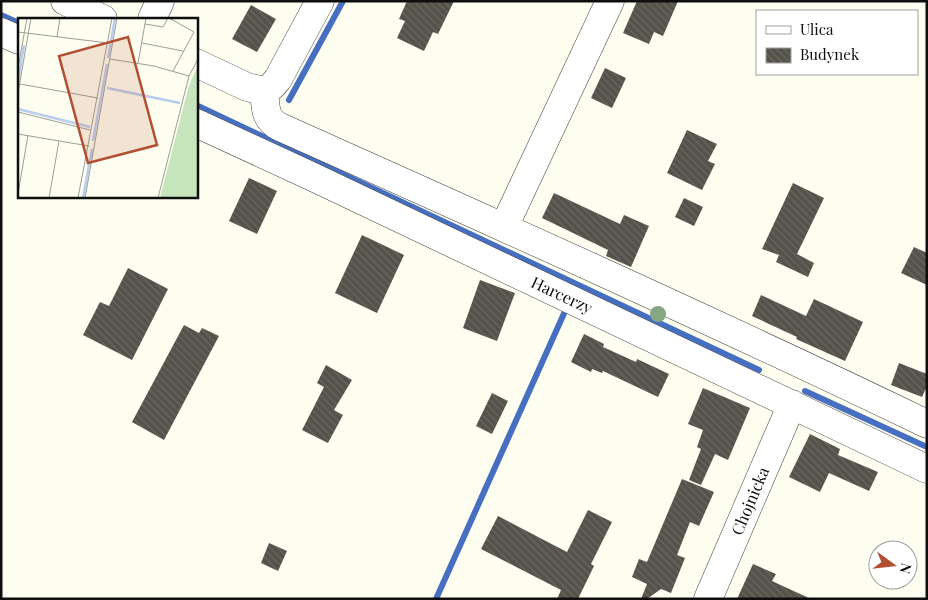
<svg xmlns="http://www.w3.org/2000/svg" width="928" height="600" font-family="'Playfair Display',serif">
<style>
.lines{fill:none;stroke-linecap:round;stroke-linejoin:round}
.stream{stroke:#466fc2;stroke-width:6}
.building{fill:url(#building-back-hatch)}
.minor-casing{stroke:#414141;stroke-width:29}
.minor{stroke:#fff;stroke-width:28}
.tree{fill:#85a781}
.labels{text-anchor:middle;stroke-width:5;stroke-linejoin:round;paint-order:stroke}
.street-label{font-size:16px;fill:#0e0e0e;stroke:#fff}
.inset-river{fill:none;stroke:#b9cdf1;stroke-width:2.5}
.inset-road{fill:none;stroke:#9d9e96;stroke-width:1}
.view{fill:#b24e32;fill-opacity:0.15;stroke:#b24e32;stroke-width:2.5}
.inset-edge{fill:none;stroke:#0e0e0e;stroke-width:2.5}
</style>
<defs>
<pattern id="building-back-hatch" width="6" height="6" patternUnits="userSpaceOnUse" patternTransform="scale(1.25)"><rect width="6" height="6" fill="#55524b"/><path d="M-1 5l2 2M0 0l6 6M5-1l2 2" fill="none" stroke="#696661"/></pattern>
</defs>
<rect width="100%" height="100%" fill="#fdfef0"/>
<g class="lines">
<path class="stream" d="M1,15L19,23
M289,100L343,1
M196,105L759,370
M805,391L927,447
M436,599L566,309"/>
</g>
<path class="building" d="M407,1H454L438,34L433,32L424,51L397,38L405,21L399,19Z
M637,1H678L663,36L654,32L649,44L623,33Z
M251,5L276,19L257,52L232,39Z
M605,68L626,78L612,108L591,98Z
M687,130L717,144L708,161L715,164L702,190L667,173Z
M249,178L277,191L257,234L229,221Z
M793,183L824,198L797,254L814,263L808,277L776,262L779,255L762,249Z
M554,193L620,224L624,215L649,226L631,267L606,256L608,250L542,218Z
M684,198L703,207L694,226L675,217Z
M362,235L404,255L377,313L335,293Z
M914,247L927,253V285L901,273Z
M128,268L168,289L132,360L83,335L100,302L109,306Z
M480,280L515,293L497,341L463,328Z
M761,295L806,316L814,299L863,322L845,361L796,339L797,337L752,316Z
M184,325L199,333L202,328L219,336L164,440L132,422Z
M584,334L604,344L603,347L636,362L637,359L669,374L658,397L603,371L602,373L592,369L591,372L571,362Z
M899,363L927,374V386L922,397L891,385Z
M326,365L352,380L334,410L343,415L328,443L302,430L324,387L317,383Z
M703,388L750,408L728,460L715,454L701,485L689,480L701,449L697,447L703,430L688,424Z
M492,393L508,401L492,434L476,426Z
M810,434L840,449L838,455L878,472L869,491L829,473L820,492L789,477Z
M682,479L714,492L699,526L690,522L677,555L685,558L671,593L661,589L647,599H641L647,584L632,577L639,559L647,562Z
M588,510L612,522L591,564L594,566L578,599H557L561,590L481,549L498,516L567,552Z
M269,543L287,551L278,571L261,563Z
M753,564L776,574L772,581L811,599H737Z"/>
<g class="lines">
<g class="minor-casing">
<path id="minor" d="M65,1L103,19
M152,19L160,1
M1,32L19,40
M196,63L247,87L264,91
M264,91C266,108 264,119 280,127C497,224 713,321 927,424
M264,91L272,86L278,79L320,1
M196,123L313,177L927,469
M504,227L610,1
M708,599L792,404"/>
</g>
<use href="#minor" class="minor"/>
</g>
<circle class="tree" cx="658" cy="314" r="8"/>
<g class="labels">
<g class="street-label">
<text transform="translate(562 295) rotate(25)" y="6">Harcerzy</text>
<text transform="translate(750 501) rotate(-67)" y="6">Chojnicka</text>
</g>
</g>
<g transform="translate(18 18)">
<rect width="180" height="180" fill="#fdfef0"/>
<path d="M180,48V180H142L171,67Z" fill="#c6e5bc"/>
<path class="inset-river" d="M90,40L97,0M0,63L6,27M89,70L162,85M0,91L72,109M75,123L89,46M65,180L74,131"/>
<path class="inset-road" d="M151,0L176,14L155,53M127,6L145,9L150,0M0,14L90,25M39,19L42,0M124,25L165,33M92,41L136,48L171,58M120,45L128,0M0,50L9,0M2,66L80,80M0,75L13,0M0,94L72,112M0,116L71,128M0,176L10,117M31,180L41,123M60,180L94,0M67,180L99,0M140,180L171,58L180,41"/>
<path class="view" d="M110,19L139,127L70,145L41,38Z"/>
<rect width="180" height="180" class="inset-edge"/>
</g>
<rect width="928" height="600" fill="none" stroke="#0e0e0e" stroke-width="5"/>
<rect x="756" y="10" width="162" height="65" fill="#ffffff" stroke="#9f9f9f"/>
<rect x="766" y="26" width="25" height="8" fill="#ffffff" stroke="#9f9f9f"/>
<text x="800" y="35" font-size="15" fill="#0e0e0e">Ulica</text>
<rect x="766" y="48" width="25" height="15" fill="url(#building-back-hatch)" stroke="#9f9f9f"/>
<text x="800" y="60" font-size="15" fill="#0e0e0e">Budynek</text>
<g transform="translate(893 565) rotate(105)"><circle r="24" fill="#ffffff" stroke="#9f9f9f"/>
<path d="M0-4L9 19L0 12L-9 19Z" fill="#b24e32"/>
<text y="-8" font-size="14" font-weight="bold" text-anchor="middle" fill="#0e0e0e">N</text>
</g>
</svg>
